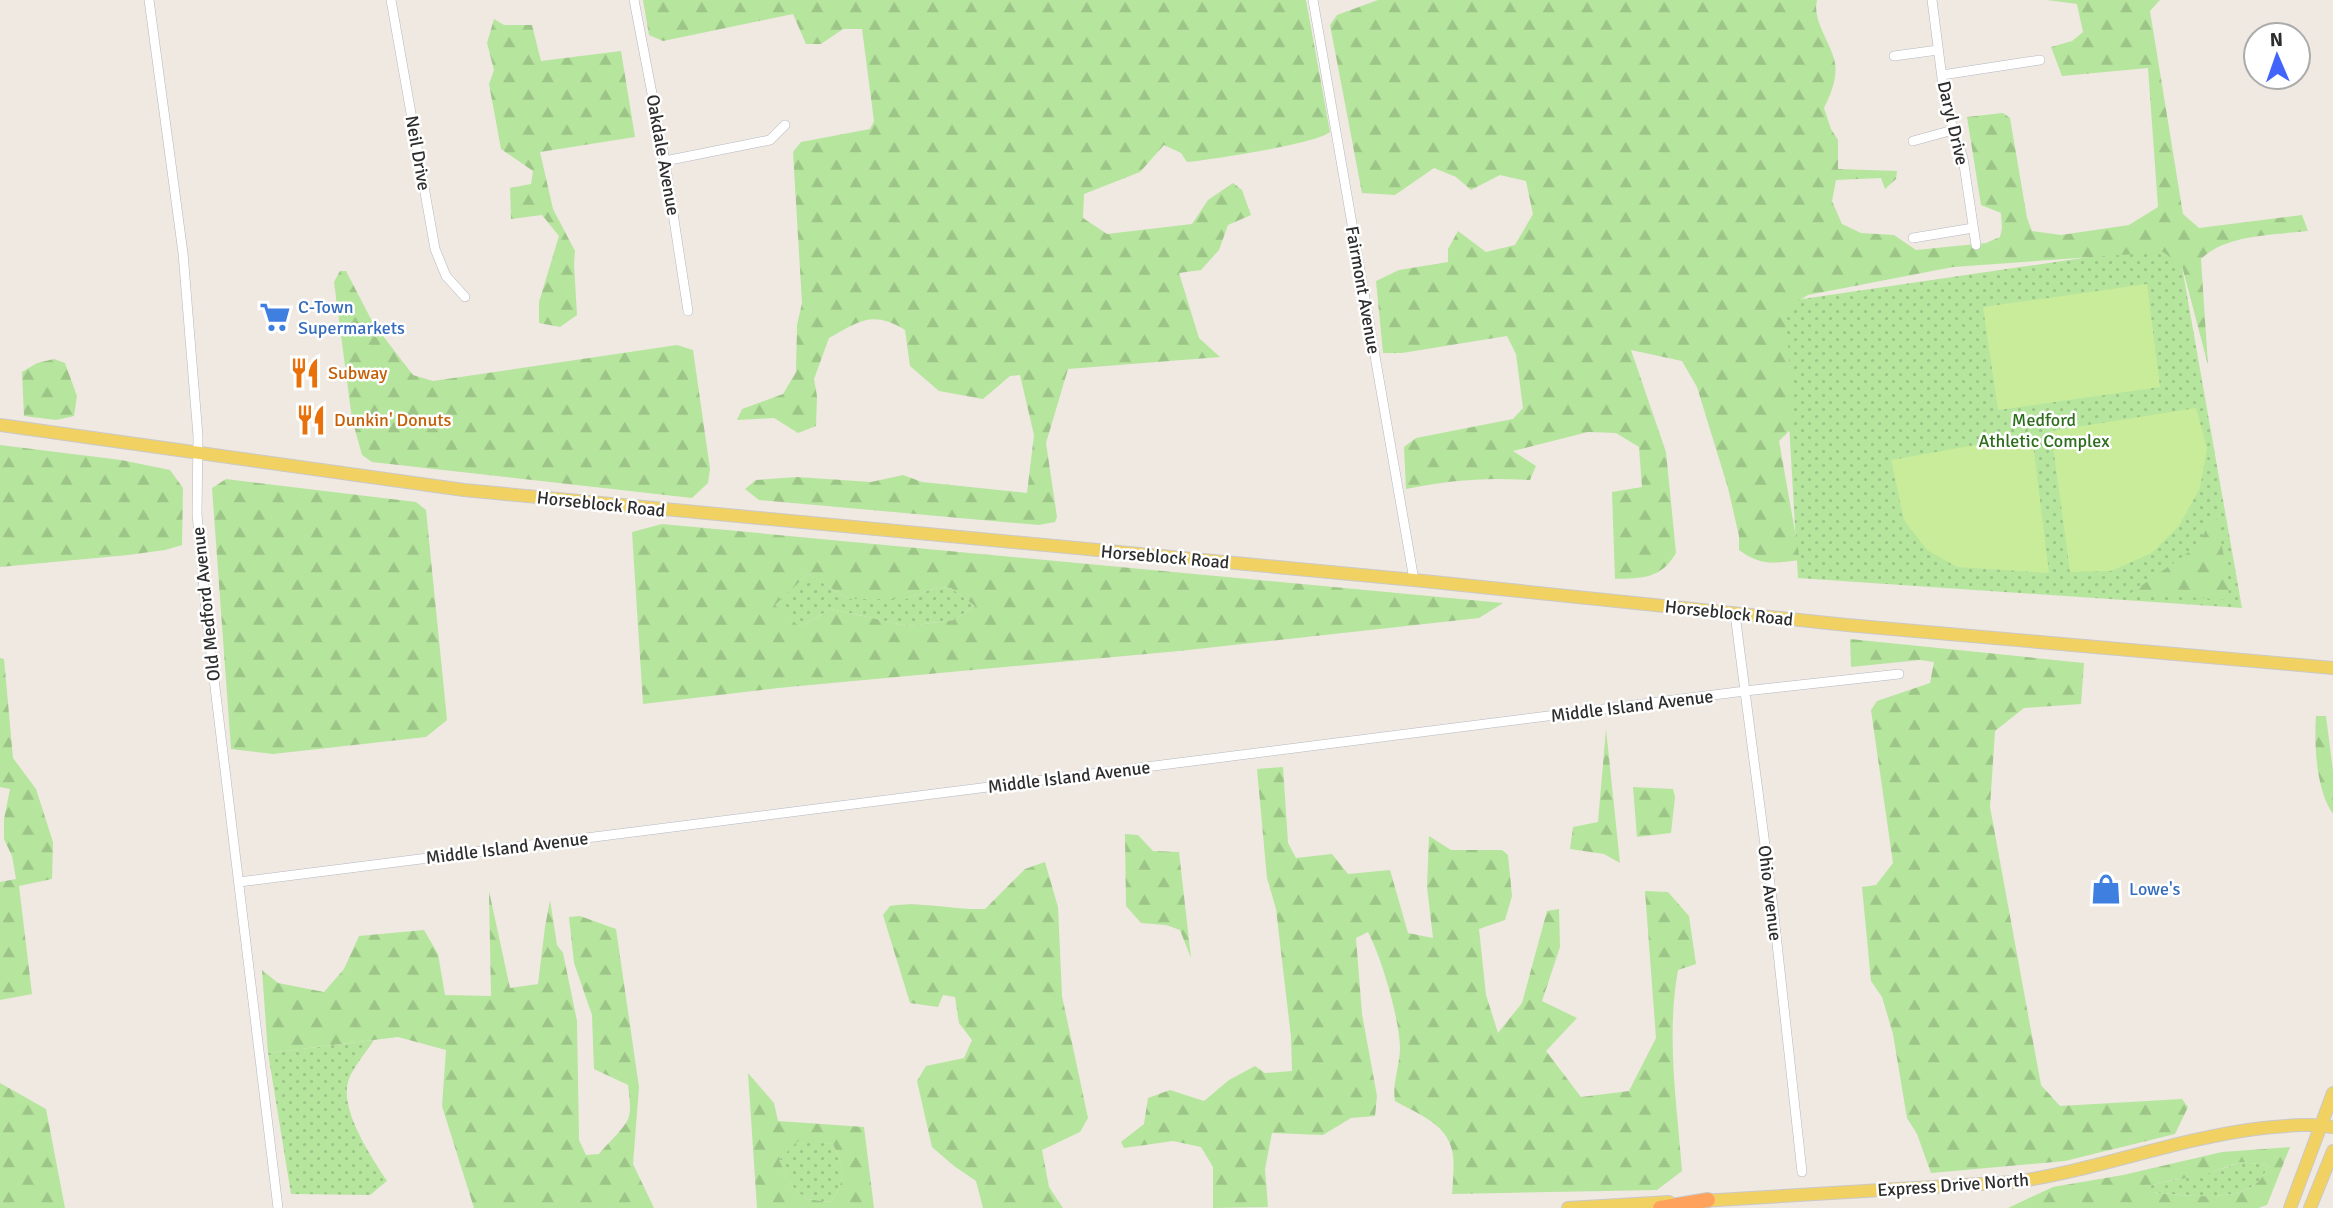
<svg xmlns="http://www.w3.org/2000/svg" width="2333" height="1208" font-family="Signika,sans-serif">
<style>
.grass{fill:url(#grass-dots)}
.forest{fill:url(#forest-firs);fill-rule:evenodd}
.pitch{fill:#c9ec9a}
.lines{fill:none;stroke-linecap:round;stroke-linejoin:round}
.minor-casing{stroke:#b4b7c1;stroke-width:10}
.major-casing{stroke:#c9c9c9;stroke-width:14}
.highway-casing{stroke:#c9c9c9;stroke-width:16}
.minor{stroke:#fff;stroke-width:9}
.major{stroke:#f2d163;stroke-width:12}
.highway{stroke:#ffa35c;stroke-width:14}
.labels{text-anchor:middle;stroke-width:5;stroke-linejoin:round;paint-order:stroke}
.street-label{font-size:18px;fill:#2e2e2e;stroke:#fff}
.shop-label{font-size:18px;fill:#366cbe;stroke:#fff;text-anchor:start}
.food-label{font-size:18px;fill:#c56008;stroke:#fff;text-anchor:start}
.park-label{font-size:18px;fill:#2c6e1b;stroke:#fff}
</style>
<defs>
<pattern id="grass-dots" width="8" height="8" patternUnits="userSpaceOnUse" patternTransform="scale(1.75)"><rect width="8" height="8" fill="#b6e59e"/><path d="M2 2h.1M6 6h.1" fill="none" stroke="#9dc588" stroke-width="1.8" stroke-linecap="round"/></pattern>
<pattern id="forest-firs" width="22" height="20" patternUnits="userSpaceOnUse" patternTransform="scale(1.75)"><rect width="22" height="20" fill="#b6e59e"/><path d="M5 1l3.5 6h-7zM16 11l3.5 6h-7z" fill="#9dc588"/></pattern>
</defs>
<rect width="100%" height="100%" fill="#efe9e1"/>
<path class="grass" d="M2178,244L2242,608L1798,578L1782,302Z
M808,574L849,599H905L938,587L951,588L975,606L954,620L908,626L831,609L800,627L774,605Z
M374,1040C367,1051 351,1070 348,1082C340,1111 372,1158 387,1181L370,1195L291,1194L268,1053Z
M798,1140L833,1144C844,1170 847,1177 831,1202L806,1199L792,1186L779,1160Z
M2240,1162L2268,1165C2257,1208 2184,1195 2151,1192L2144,1187C2178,1178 2208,1176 2240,1162Z"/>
<path class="forest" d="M643,0H1306L1330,132C1316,144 1209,160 1187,162L1181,153L1164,145L1140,172L1084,194L1083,218L1107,234L1192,224L1208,200L1233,183L1242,190L1251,215L1228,225L1219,250L1201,270L1179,273L1199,338L1220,357L1068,369L1046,443L1057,517L1055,522L1039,525L759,500L745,489L756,480L797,477L871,482L903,475L922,482L1027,493L1034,435L1020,375L1010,376L983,399L939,391L910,366L905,330C873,310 859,321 829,338L814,379L817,396L816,426L798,433L774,418L737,420L742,409L783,394L796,372L797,325L802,303L793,152L801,142L870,129L874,121L862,29H843L821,44H806L793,14L663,41L649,35Z
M1378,0H1817C1812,20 1829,40 1834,59C1839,75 1831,94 1824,108L1831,129L1838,140V169L1897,171L1896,179L1885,189L1881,178L1836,180L1832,201L1842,224L1861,233L1894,235L1916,250L1986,243L2000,237L2002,228L2001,213L1981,205L1967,117L2003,113L2010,118L2027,218L2032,231L2061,235L2129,225L2158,207L2148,68L2062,76L2051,47L2072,41L2083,32L2077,4L2047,0H2160L2150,11L2183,214L2199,228L2302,215L2308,231C2274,235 2226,234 2201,259L2208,365L2182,266L2163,252L1953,267L1808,295L1788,307L1786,316L1794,426L1779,441L1800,560C1773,563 1763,567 1739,550V536L1728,488L1697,387L1682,361L1631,350L1666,452L1676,553C1661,579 1642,578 1615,579L1612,492L1642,487L1639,447L1616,433L1588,432L1513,451L1536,466L1530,480C1486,477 1449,480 1406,489L1404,447L1416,438L1513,419L1523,408L1516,354L1507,336L1402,353H1383L1376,281L1399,270L1448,262V249L1458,231L1486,252L1515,245L1533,214L1526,181L1500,175L1471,190L1456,177L1434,168L1395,195L1362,193L1330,25L1337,15Z
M494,19L504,25H532L541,61L621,51L635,137L540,152L553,209L575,251L574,264L577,315L560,327L539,323V302L559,236L542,215L511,219L510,188L531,184L533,171L501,149L489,84L494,70L487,43Z
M340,271H346L373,323L413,375L433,381L677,345L693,350L710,469L708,483L692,498L372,462L362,455L352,419L334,282Z
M54,359L65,363L77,396L74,416L56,420L24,416L22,372L37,363Z
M0,445L121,460L170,470L183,488L182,545L165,550L128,555L0,567Z
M226,479L416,502L426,510L447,720L426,737L273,754L231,749L212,488Z
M2215,509L2229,584L2228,600L2131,593L2199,545Z
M662,524L1503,603L1479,618L1179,651L778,688L643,704L632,532ZM808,574L849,599H905L938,587L951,588L975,606L954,620L908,626L831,609L800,627L775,605Z
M1850,639L2084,663L2081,704L2024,708L1995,731L1990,807L2041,1085L2060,1106L2182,1099L2188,1107L2175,1134L2065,1161L1931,1173L1917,1134L1907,1118L1893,1034L1882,997L1871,981L1862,887L1876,885L1893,863L1871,710L1877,701L1930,683L1934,662L1920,660L1851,667Z
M0,658L4,659L13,758L36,789L53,842L52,879L19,886L32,994L0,1000V882L16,879L12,856L4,839V819L10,789L0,787Z
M2316,716H2326L2333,771V814C2316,790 2314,744 2316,716Z
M1606,729L1620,863L1604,854L1570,849L1573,827L1598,822Z
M1283,767L1288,843L1296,858L1332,854L1348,874L1390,870L1408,933L1433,938L1427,887L1429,836L1451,850H1502L1508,855L1512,896L1505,920L1479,929L1486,995L1498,1033L1522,1003L1547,911L1559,909L1560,947L1542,1001L1577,1018L1546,1051L1581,1097L1629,1091L1656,1038L1645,891L1668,892L1689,916L1696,964L1678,970C1666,1037 1677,1104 1682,1171L1657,1190L1452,1194C1453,1180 1455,1163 1452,1150C1446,1123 1416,1113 1395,1101C1392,1083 1400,1066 1400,1047C1399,1017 1382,959 1368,932L1356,938L1362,1014L1377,1096L1375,1116L1351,1118L1323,1135L1272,1133L1265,1169L1268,1207L1213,1208V1167L1201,1147L1173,1141L1124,1148L1121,1142L1144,1124L1148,1098L1170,1090L1204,1101L1229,1080L1255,1066L1265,1073L1292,1071L1291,1037L1276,909L1267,878L1257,769Z
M1633,787L1673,789L1675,797L1671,833L1637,837Z
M1125,834L1138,835L1153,851L1179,852L1191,958L1180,930L1166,925L1141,923L1126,906Z
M1045,862L1058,907L1062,996L1088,1118L1080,1132L1042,1150L1049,1187L1063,1208H983L976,1181L954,1166L932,1147L917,1081L926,1066L964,1058L972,1040L959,1023L955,997L943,995L938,1007L910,1003L883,915L890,906C922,901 953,910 985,909L1025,869Z
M489,891L510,988L538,984L545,927L550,900L557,945L563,953L577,1021L579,1140L586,1155L599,1154C607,1144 624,1129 628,1119C632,1110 629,1095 628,1085L594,1069L592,1015L574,963L569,917L580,916L616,929L639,1087L633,1164L654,1208H474L442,1106L446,1050L398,1037L268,1053L262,970L278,983L324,992L344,969L359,936L424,930L438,954L445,995L491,996Z
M748,1073L774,1103L778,1121L864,1127L874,1208H757ZM798,1141L833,1144C844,1170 847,1177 831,1202L806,1199L792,1186L779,1160Z
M0,1083L46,1109L65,1208H0Z
M2290,1147L2267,1205L2258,1208H2008L2053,1187L2123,1175L2222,1152ZM2240,1162L2268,1165C2257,1208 2183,1195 2151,1192L2145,1187L2173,1180L2201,1176Z"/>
<path class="pitch" d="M2147,284L2160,387L1998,410L1983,307Z
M2196,408L2207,449L2200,488L2179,526L2152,553L2111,571L2070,572L2051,431Z
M2032,435L2049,573L1957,567L1927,550L1904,520L1891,460Z"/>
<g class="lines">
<g class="minor-casing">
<path id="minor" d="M149,0L183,253L198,436L197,514L207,621L278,1208
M391,0L435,249L446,276L465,297
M634,0L665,161L688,311
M1313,0L1414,580
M1932,0L1943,86L1953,130L1963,158L1976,245
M1894,56L1938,50
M1942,75L2040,60
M1913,141L1953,130
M665,161L770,140L785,125
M1913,238L1973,228
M1735,614L1773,907L1802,1172
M239,882L1745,691L1899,674"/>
</g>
<g class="major-casing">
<path id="major" d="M0,425L464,490L1414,580L1847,625L2333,668
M1701,1201L2014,1182C2098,1170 2178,1138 2263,1128C2286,1126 2310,1123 2333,1127
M1568,1208L1669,1202
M2290,1208L2333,1093
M2310,1208L2333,1151"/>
</g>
<g class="highway-casing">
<path id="highway" d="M1660,1208L1708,1200"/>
</g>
<use href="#minor" class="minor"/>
<use href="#major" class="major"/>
<use href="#highway" class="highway"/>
</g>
<defs>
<g id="supermarket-bare" transform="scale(2.415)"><path d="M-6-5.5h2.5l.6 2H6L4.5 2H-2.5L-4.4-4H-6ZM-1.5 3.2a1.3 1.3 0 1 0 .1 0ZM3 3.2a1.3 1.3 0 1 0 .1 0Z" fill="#3f7fe0" stroke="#fff" stroke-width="2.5" paint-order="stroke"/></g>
<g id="restaurant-bare" transform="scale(2.415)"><path d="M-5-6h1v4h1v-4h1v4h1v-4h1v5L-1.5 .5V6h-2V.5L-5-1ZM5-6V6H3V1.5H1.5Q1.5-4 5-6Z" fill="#e8710a" stroke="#fff" stroke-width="2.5" paint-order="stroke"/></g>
<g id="shop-bare" transform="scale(2.415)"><path d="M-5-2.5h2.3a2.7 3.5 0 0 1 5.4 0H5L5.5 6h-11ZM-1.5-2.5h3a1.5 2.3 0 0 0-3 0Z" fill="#3f7fe0" stroke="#fff" stroke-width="2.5" paint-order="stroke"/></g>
</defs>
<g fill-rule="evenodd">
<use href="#supermarket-bare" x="275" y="317"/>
<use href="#restaurant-bare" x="305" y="373"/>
<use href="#restaurant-bare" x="311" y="420"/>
<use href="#shop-bare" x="2106" y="889"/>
</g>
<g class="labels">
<g class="street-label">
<text transform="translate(1953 123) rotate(77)" y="6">Daryl Drive</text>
<text transform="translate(418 153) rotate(80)" y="6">Neil Drive</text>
<text transform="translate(663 155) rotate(80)" y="6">Oakdale Avenue</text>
<text transform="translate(1363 290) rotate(80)" y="6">Fairmont Avenue</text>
<text transform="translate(601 504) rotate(6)" y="6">Horseblock Road</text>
<text transform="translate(1165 557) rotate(5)" y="6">Horseblock Road</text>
<text transform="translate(206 604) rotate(-96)" y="6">Old Medford Avenue</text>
<text transform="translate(1729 613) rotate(6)" y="6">Horseblock Road</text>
<text transform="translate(1632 706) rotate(-7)" y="6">Middle Island Avenue</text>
<text transform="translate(1069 777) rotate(-7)" y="6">Middle Island Avenue</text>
<text transform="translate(507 848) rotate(-7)" y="6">Middle Island Avenue</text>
<text transform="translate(1770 893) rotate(83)" y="6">Ohio Avenue</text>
<text transform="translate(1953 1185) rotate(-4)" y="6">Express Drive North</text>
</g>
<g class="shop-label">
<text x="298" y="313">C‑Town<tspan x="298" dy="21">Supermarkets</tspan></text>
<text x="2129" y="895">Lowe's</text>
</g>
<g class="food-label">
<text x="328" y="379">Subway</text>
<text x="334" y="426">Dunkin' Donuts</text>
</g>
<g class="park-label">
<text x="2044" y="426">Medford<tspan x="2044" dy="21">Athletic Complex</tspan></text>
</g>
</g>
<g transform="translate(2277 56) rotate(358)"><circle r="33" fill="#ffffff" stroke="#ababab" stroke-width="2"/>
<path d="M0-5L12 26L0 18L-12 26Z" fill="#4264fb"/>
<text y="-10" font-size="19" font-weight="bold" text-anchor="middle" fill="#2e2e2e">N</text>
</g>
</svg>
